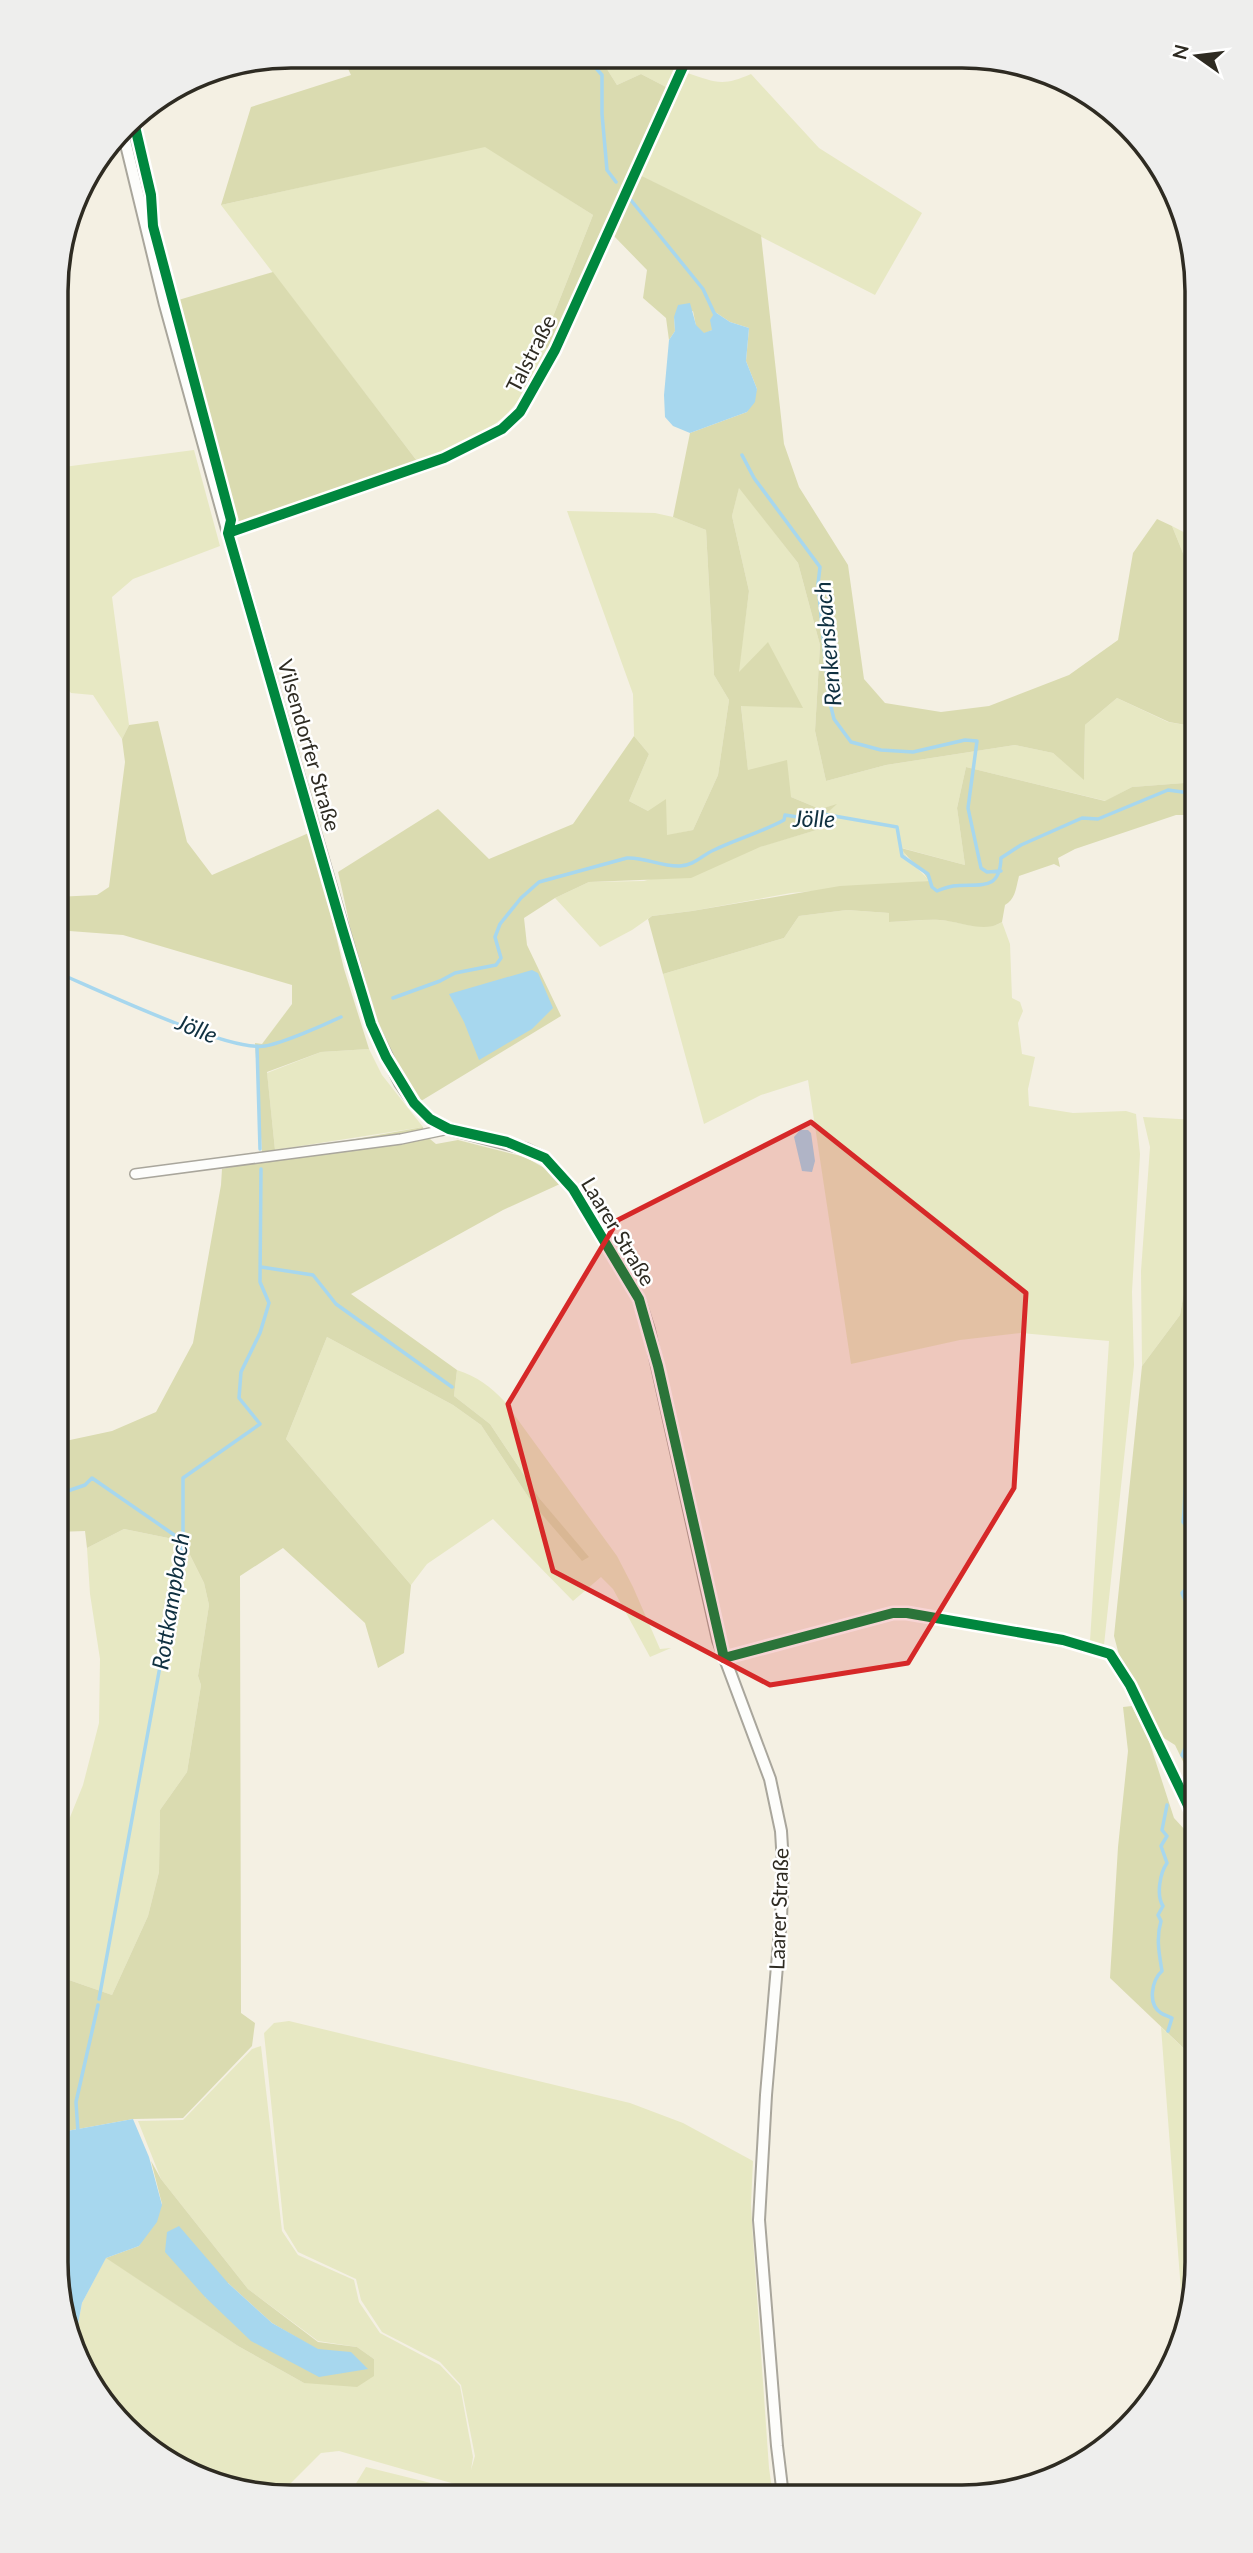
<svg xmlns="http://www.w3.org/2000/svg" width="1253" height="2553" viewBox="0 0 1253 2553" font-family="Lato,sans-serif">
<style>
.green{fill:#e7e8c3}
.forest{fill:#dadbb0;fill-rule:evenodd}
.water{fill:#a7d7ee}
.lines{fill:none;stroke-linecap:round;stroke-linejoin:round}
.stream{stroke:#a7d7ee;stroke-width:3.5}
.minor-casing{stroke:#a9a69c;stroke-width:12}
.tertiary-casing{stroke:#a9a69c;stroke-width:14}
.minor{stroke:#fdfdfb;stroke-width:9}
.tertiary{stroke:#fdfdfb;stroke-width:10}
.cycleway-casing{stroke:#fff;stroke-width:15}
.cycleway{stroke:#00873e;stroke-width:10}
.marked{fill:#d62828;fill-opacity:0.2;stroke:#d62828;stroke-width:5;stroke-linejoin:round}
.labels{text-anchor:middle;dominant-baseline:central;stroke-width:5;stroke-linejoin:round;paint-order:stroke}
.street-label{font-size:21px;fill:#2e2b22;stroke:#fff}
.water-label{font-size:23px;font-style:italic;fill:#0f3040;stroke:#fff}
.rim{fill:none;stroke:#2e2b22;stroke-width:3.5}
</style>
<rect width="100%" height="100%" fill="#f4f0e3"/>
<path class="green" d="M 600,58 L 682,58 L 668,88 L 641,74 L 617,85 Z
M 687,73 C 715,82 722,87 751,74 L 819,148 L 922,213 L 875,295 L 640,175 Z
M 485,146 L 593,215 L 543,342 L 549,353 C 534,379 518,408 492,426 C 469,441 442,451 417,461 L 221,205 Z
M 194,450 L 220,546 L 133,579 L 112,597 L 129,725 L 122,739 L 93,695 L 71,693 L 56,676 L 56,468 Z
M 739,487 L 798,563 L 820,645 L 815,731 L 826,781 L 886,765 L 1015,745 L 1053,753 L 1084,779 L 1085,725 L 1117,698 L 1168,722 L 1197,727 L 1197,782 L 1132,787 L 1106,801 L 966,767 L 957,808 L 965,865 L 902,848 L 908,859 L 930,881 L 791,893 L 692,911 L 652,916 L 632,930 L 600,947 L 555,898 L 589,882 L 644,881 L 823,828 L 826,814 L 835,805 L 820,809 L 791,797 L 748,771 L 741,705 L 802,708 L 768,643 L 738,674 L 749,591 L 732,516 Z
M 567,511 L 655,513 L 673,517 L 706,530 L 714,675 L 729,700 L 718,775 L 693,830 L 666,836 L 648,811 L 629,801 L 649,754 L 634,736 L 633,694 Z
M 1172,526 L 1197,539 L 1197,572 L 1189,568 Z
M 847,910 L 889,913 L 889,922 C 906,922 924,919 940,920 C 960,921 984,933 1002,922 L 1010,944 L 1012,998 L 1020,1002 L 1023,1011 L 1018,1023 L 1022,1054 L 1035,1057 L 1028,1089 L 1029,1106 L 1073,1113 L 1126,1111 L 1136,1114 L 1140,1154 L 1132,1292 L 1134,1365 L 1104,1645 L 1090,1641 L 1109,1341 L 1021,1333 L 960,1340 L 851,1364 L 808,1080 L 761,1095 L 704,1124 L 663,974 L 784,938 L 799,916 Z
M 369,1049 L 382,1075 L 423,1127 L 275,1150 L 267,1073 L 321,1052 Z
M 1143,1117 L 1197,1120 L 1197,1217 L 1180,1315 L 1142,1366 L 1141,1271 L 1150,1147 Z
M 327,1337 L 453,1405 L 481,1425 L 533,1504 L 588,1557 L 540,1499 L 490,1424 L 454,1396 L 457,1370 C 478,1377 490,1386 505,1402 L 617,1556 L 633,1587 L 660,1649 L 671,1648 L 650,1657 L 613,1589 L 601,1577 L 573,1601 L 493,1519 L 427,1564 L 411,1585 L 286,1439 Z
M 124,1529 L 183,1541 L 204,1583 L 209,1605 L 198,1676 L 201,1685 L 187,1772 L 160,1810 L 159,1872 L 148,1916 L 112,1995 L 69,1980 L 70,1927 L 56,1865 L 56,1852 L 83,1785 L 99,1723 L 100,1659 L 90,1594 L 87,1548 Z
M 289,2021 L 630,2103 L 683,2123 L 753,2161 L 751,2204 L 753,2239 L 769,2468 L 773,2496 L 497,2496 L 339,2451 L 321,2453 L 279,2495 L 260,2495 L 188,2473 L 137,2439 L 74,2346 L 82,2303 L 106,2257 L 238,2346 L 304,2383 L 374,2359 L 357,2347 L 318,2341 L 248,2289 L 161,2179 L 138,2121 L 183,2120 L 252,2049 L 261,2046 L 282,2231 L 298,2255 L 354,2280 L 359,2302 L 380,2333 L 440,2365 L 460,2386 L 473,2457 L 471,2470 L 475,2456 L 461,2385 L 440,2362 L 382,2332 L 361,2300 L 356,2279 L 298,2252 L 284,2229 L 264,2033 L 274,2023 Z
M 1161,2027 L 1194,2058 L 1193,2120 L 1197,2163 L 1197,2276 L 1184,2331 Z
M 366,2467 L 443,2486 L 471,2496 L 349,2495 Z"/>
<path class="forest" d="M 342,56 L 600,58 L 617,85 L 641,74 L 668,88 L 595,246 L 549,353 L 543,342 L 593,215 L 485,147 L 221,205 L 251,107 L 351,75 Z
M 640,175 L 761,235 L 784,444 L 799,487 L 848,565 L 864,679 L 885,703 L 941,712 L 989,706 L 1069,675 L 1118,640 L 1133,553 L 1157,519 L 1172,526 L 1189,568 L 1197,572 L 1197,727 L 1169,722 L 1117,698 L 1085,725 L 1084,780 L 1053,753 L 1015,745 L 886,765 L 826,781 L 815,731 L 820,645 L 798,563 L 739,488 L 732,516 L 749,591 L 739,672 L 768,642 L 803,708 L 741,706 L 748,770 L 787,760 L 791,797 L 820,809 L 837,804 L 826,814 L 823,828 L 760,847 L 691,878 L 589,882 L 555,898 L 524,918 L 527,945 L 561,1016 L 421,1101 C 368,1038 356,949 338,872 L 438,809 L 489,859 L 573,824 L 634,736 L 649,754 L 629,801 L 648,811 L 666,799 L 667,835 L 693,830 L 718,775 L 729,700 L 714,675 L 706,530 L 673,517 L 690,433 L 747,412 L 757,389 L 746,361 L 749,328 L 730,322 L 715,312 L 712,330 L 704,334 L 696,326 L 693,311 L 674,317 L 675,331 L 669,340 L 666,318 L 643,298 L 647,270 L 612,234 Z
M 273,272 L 417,461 L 236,524 L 214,431 L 175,301 Z
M 158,721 L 187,842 L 212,875 L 311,832 L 344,969 L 369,1049 L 321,1052 L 267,1072 L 275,1150 L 262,1152 L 255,1043 L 262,1044 L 292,1004 L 292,985 L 123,935 L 56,930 L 56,897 L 97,895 L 109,887 L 125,762 L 122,739 L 129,725 Z
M 966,767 L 1105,801 L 1132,787 L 1197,782 L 1197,815 L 1176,815 L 1075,849 L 1058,858 L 1060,867 L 1054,864 L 1019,876 C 1016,887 1016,899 1005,905 L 1002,922 C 984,934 959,921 940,920 C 923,919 905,922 889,922 L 889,913 L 847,910 L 799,916 L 784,938 L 663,974 L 648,919 L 652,916 L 692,911 L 840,886 L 929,881 C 923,869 909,861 901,848 L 965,865 L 957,808 Z
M 423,1127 L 424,1134 L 436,1144 L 458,1140 L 525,1157 L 548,1170 L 560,1184 L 503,1210 L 351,1294 L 457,1370 L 454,1396 L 490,1424 L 540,1499 L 589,1557 L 582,1561 L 533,1504 L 481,1425 L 453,1405 L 327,1337 L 286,1439 L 411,1585 L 404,1653 L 378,1668 L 365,1623 L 283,1548 L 240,1576 L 241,2013 L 255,2023 L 252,2046 L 183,2118 L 133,2119 L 56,2133 L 56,1865 L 70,1927 L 69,1980 L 112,1995 L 148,1916 L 159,1872 L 160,1810 L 187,1772 L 201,1685 L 198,1676 L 209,1605 L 204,1583 L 183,1541 L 124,1529 L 87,1548 L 85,1531 L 56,1532 L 56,1443 L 112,1431 L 156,1412 L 193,1343 L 221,1185 L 222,1169 L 265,1160 L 328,1153 L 350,1140 Z
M 1197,1217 L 1197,1800 L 1194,1784 L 1175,1745 L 1159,1735 L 1119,1655 L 1114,1636 L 1142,1366 L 1180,1315 Z
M 1132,1706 L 1149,1741 L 1174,1818 L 1197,1843 L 1197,2053 L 1194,2058 L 1110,1978 L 1118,1847 L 1128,1751 L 1123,1707 Z
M 151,2161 L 161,2179 L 248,2289 L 318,2342 L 357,2347 L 374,2359 L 374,2376 L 357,2387 L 304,2383 L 238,2346 L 106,2258 L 139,2246 L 162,2204 ZM 228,2283 L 272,2323 L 318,2350 L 205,2297 Z"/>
<path class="water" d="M 690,303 L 696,325 L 704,333 L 712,330 L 710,320 L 715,312 L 730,322 L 749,328 L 746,361 L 757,389 L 755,402 L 747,412 L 690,433 L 673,426 L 665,417 L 664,395 L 669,340 L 675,331 L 674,317 L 678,305 Z
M 532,970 L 538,973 L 553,1008 L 532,1029 L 479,1060 L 464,1022 L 449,994 Z
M 800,1130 L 808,1130 L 811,1133 L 815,1161 L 812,1172 L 802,1171 L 794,1137 Z
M 133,2119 L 149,2157 L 162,2205 L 157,2222 L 139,2246 L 106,2258 L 82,2303 L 74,2346 L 68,2337 L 56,2261 L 56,2133 Z
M 179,2226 L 228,2283 L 272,2323 L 318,2349 L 351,2352 L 368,2369 L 319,2377 L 251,2341 L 205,2297 L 165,2252 L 167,2232 Z"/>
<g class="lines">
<path class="stream" d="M 587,58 L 602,75 L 602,114 L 607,170 L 616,182
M 630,199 L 703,289 L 715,315
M 742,455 L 754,478 L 820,567 L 818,584 L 829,699 L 834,719 L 851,742 L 881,750 L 913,752 L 965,740 L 977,741 L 968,808 L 981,868 L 987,872 L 1001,871
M 56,972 C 96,989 228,1052 265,1046 C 283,1043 324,1025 341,1017
M 393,998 L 440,981 L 455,973 L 496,965 L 501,958 L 495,937 L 500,924 L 521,898 L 539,882 L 627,858 C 645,857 661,867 680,866 C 695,865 702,855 714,850 C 737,839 762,832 784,820 L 785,815 L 810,819 L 811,815 L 817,813 L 897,827 L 902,856 L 928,874 L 932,887 L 937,891 C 942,889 947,887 953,886 C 978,883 1000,893 1001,858 L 1021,845 L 1082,818 L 1098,819 L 1168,790 L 1197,794
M 257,1046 L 260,1149
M 261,1267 L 313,1275 L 336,1304 L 452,1387
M 56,1495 L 85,1485 L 92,1478 L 183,1541
M 1197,1688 C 1183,1675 1193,1663 1195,1648 L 1186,1643 L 1196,1611 L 1185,1600 L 1182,1593 L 1191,1584 L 1194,1574 C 1186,1560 1193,1550 1193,1535 L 1183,1522 C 1185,1509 1184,1497 1186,1482 C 1188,1474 1193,1471 1193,1461 L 1197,1458
M 1188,1770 L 1192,1765 L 1182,1755 L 1197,1722
M 1167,1805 L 1162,1830 L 1167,1836 L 1161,1846 L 1167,1863 C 1160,1873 1156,1895 1163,1906 L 1158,1915 L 1161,1921 C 1156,1938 1159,1953 1162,1971 C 1152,1980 1147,2004 1161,2013 C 1164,2015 1168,2016 1172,2018 L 1168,2031
M 99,1999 L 183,1541 L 183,1478 L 260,1424 L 239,1398 L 241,1372 L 260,1333 L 269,1303 L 260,1282 L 261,1169
M 78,2132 L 76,2102 L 98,2005"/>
<g class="minor-casing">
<path id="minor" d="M 228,533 L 444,458 L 502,429 L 520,412 L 555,350 L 687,58
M 135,1174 L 401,1139 L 449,1129
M 724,1658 L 893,1613 L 907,1613 L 1063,1640 L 1110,1654 L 1130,1685 L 1197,1824"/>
</g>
<g class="tertiary-casing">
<path id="tertiary" d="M 123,132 L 165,305 L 228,533 L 371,1024 L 400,1083 L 414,1103 L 430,1119 L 449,1129 L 526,1149 L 545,1158 L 573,1189 L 639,1299 L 649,1330 L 718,1640 L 770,1779 L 781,1831 L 783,1864 L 781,1919 L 766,2095 L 759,2220 L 777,2446 L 783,2496"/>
</g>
<use href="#minor" class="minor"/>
<use href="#tertiary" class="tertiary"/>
<g class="cycleway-casing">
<path id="cycleway" d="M 133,118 L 151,195 L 153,226 L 231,520 L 228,533
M 228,533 L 342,928 L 371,1024 L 386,1057 L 414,1103 L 430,1119 L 449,1129 L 507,1142 L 545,1158 L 573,1189 L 639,1299 L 658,1366 L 724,1658 L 893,1613 L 907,1613 L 1063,1640 L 1110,1654 L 1130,1685 L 1197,1824
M 228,533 L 444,458 L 502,429 L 520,412 L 555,350 L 687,58"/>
</g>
<use href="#cycleway" class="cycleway"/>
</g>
<path class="marked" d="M 811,1122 L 1026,1293 L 1014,1488 L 908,1663 L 770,1685 L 553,1571 L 508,1404 L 618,1220 Z"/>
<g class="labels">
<g class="street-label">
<text transform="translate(530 353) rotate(-63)">Talstraße</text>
<text transform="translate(310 745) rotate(74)">Vilsendorfer Straße</text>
<text transform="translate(619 1231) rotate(59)">Laarer Straße</text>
<text transform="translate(778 1909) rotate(-88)">Laarer Straße</text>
</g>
<g class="water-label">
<text transform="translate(827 644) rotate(-95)">Renkensbach</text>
<text transform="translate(814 818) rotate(1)">Jölle</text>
<text transform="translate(197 1028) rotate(22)">Jölle</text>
<text transform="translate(170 1601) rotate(-81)">Rottkampbach</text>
</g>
</g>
<path d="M0 0H1253V2553H0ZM291 68H962A223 223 0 0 1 1185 291V2262A223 223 0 0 1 962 2485H291A223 223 0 0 1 68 2262V291A223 223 0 0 1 291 68Z" fill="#eeeeed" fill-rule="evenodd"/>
<path class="rim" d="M291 68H962A223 223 0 0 1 1185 291V2262A223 223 0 0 1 962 2485H291A223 223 0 0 1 68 2262V291A223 223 0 0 1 291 68Z"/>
<g transform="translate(1197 56) rotate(284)" stroke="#ffffff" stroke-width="5" paint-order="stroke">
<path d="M0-5L12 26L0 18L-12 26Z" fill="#2e2b22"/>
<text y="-10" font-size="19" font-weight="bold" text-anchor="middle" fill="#2e2b22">N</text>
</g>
</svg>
